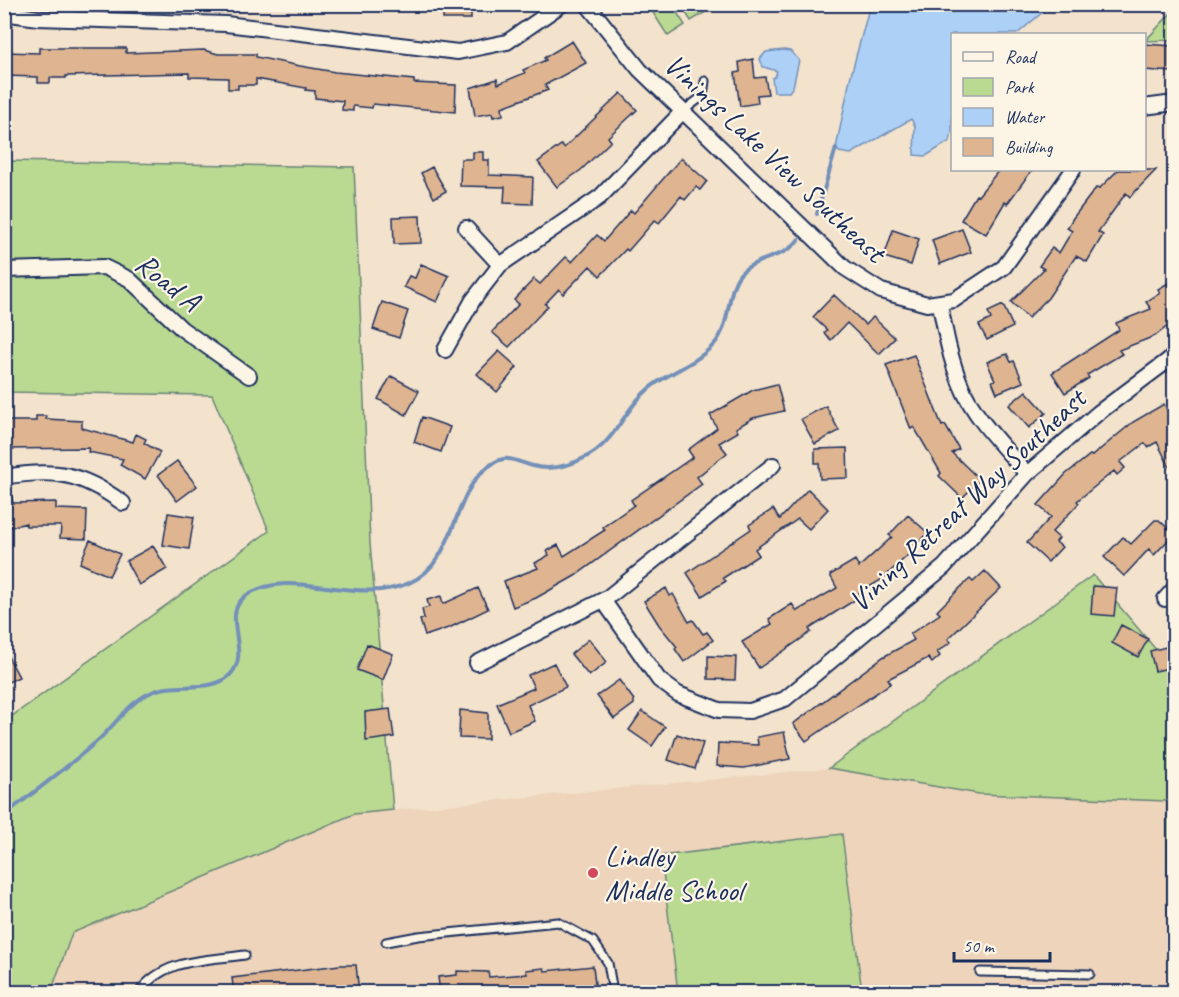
<svg xmlns="http://www.w3.org/2000/svg" width="1179" height="997" viewBox="0 0 1179 997" font-family="Caveat,sans-serif">
<style>
.built{fill:#edd4ba}
.green{fill:#bada92;stroke:#6a8478;stroke-width:1.5}
.water{fill:#add1f6;stroke:#7390b9;stroke-width:1.5}
.lines{fill:none;stroke-linecap:round;stroke-linejoin:round}
.stream{stroke:#7390b9;stroke-width:4}
.building{fill:#dfb490;stroke:#1b2f5e;stroke-width:1.5}
.lane-casing{stroke:#1b2f5e;stroke-width:11}
.street-casing{stroke:#1b2f5e;stroke-width:18}
.lane{stroke:#fcf5e5;stroke-width:7}
.street{stroke:#fcf5e5;stroke-width:14}
.poi-dot{fill:#d1495b;stroke:#fcf5e5;stroke-width:2}
.labels{text-anchor:middle;dominant-baseline:central;stroke-width:4.5;stroke-linejoin:round;paint-order:stroke}
.street-label{font-size:30px;fill:#1b2f5e;stroke:#fcf5e5}
.poi-label{font-size:30px;fill:#1b2f5e;stroke:#fcf5e5;text-anchor:start}
</style>
<rect width="100%" height="100%" fill="#f3e2cc"/>
<filter id="ink" filterUnits="userSpaceOnUse"><feTurbulence type="fractalNoise" baseFrequency=".0167" numOctaves="2"/><feDisplacementMap in="SourceGraphic" scale="12" xChannelSelector="R" yChannelSelector="G"/><feConvolveMatrix kernelMatrix="1 2 1 2 8 2 1 2 1" color-interpolation-filters="sRGB"/></filter>
<g filter="url(#ink)">
<path class="built" d="M 829,768 L 979,794 L 1167,801 L 1168,992 L 51,992 L 72,933 L 355,814 Z"/>
<path class="green" d="M 648,5 L 672,5 L 685,25 L 668,36 Z
M 681,5 L 706,5 L 709,10 L 691,21 Z
M 1174,10 L 1174,40 L 1145,41 Z
M 5,161 L 354,167 L 370,543 L 393,810 L 354,814 L 72,933 L 51,992 L 5,992 L 4,722 L 269,531 L 212,395 L 5,392 Z
M 1093,575 L 1174,671 L 1174,992 L 1168,992 L 1167,801 L 979,794 L 829,768 Z
M 842,834 L 862,992 L 678,992 L 661,856 Z"/>
<path class="water" d="M 870,5 L 870,4 L 1051,5 L 1017,34 L 952,34 L 952,133 L 950,141 L 926,156 L 914,155 L 915,126 L 911,119 L 851,154 L 839,152 L 836,148 L 850,79 Z
M 784,50 L 790,51 L 799,60 L 793,87 L 789,92 L 774,92 L 772,78 L 775,77 L 777,71 L 763,67 L 760,59 L 766,52 Z"/>
<g class="lines">
<path class="stream" d="M 817,214 L 836,148
M 4,815 C 35,792 66,768 95,743 C 114,727 128,702 152,692 C 176,681 211,694 230,675 C 253,652 218,614 247,595 C 290,566 357,606 409,583 C 456,562 452,499 483,471 C 505,451 510,460 533,466 C 551,471 571,465 586,457 C 612,444 622,416 641,396 C 662,373 695,367 716,342 C 732,321 726,286 743,271 C 759,256 785,259 799,239"/>
</g>
<path class="building" d="M 443,4 L 471,4 L 471,19 L 443,19 Z
M 572,41 L 586,63 L 545,85 L 548,90 L 502,107 L 503,115 L 493,117 L 492,113 L 475,116 L 470,88 L 497,79 L 498,84 L 525,73 L 523,70 L 546,60 L 544,58 Z
M 1144,44 L 1173,46 L 1173,72 L 1144,70 Z
M 39,48 L 126,48 L 126,53 L 204,50 L 218,54 L 256,54 L 256,57 L 300,66 L 335,72 L 414,80 L 414,83 L 456,85 L 455,112 L 373,104 L 372,108 L 353,106 L 353,111 L 342,110 L 343,101 L 315,98 L 315,91 L 305,90 L 306,88 L 256,79 L 256,85 L 238,85 L 238,89 L 228,89 L 228,78 L 189,77 L 189,73 L 66,76 L 66,78 L 50,78 L 50,83 L 38,83 L 38,77 L 4,76 L 4,52 L 39,53 Z
M 753,59 L 755,78 L 765,77 L 768,94 L 757,95 L 758,103 L 740,106 L 735,73 L 740,72 L 739,62 Z
M 621,93 L 637,110 L 608,137 L 611,141 L 581,170 L 557,187 L 538,162 L 561,145 L 564,148 Z
M 473,152 L 483,152 L 483,160 L 489,160 L 489,175 L 533,177 L 532,204 L 504,203 L 505,187 L 460,186 L 461,159 L 473,159 Z
M 681,158 L 707,181 L 700,190 L 696,187 L 685,200 L 681,196 L 659,223 L 655,220 L 628,251 L 626,249 L 600,276 L 590,266 L 563,294 L 559,289 L 545,304 L 548,306 L 509,347 L 492,332 L 519,304 L 514,300 L 534,279 L 540,284 L 566,257 L 572,262 L 597,235 L 604,241 L 631,210 L 634,213 Z
M 432,167 L 446,191 L 434,198 L 421,173 Z
M 999,170 L 1032,170 L 1007,204 L 1005,202 L 986,234 L 961,220 L 976,195 L 978,196 Z
M 1118,170 L 1156,170 L 1130,197 L 1126,193 L 1098,232 L 1103,235 L 1087,262 L 1076,256 L 1048,298 L 1028,318 L 1011,302 L 1044,269 L 1039,266 L 1052,248 L 1059,253 L 1072,231 L 1067,228 L 1073,218 L 1096,188 L 1099,189 Z
M 420,216 L 421,243 L 394,244 L 393,217 Z
M 962,229 L 971,252 L 940,264 L 932,240 Z
M 893,230 L 919,239 L 911,265 L 884,257 Z
M 421,264 L 449,276 L 437,302 L 404,287 L 409,276 L 415,278 Z
M 1168,283 L 1174,294 L 1174,321 L 1155,336 L 1119,350 L 1122,354 L 1087,375 L 1089,378 L 1065,393 L 1052,373 L 1119,330 L 1116,323 L 1151,309 L 1146,302 L 1160,293 L 1158,289 Z
M 834,295 L 866,325 L 873,317 L 895,338 L 879,354 L 847,323 L 831,340 L 824,333 L 827,330 L 813,317 Z
M 382,302 L 408,311 L 399,338 L 373,329 Z
M 1003,305 L 1013,327 L 987,340 L 979,325 L 991,319 L 988,312 Z
M 499,351 L 517,367 L 497,392 L 477,374 Z
M 1007,354 L 1011,362 L 1014,361 L 1023,382 L 997,393 L 992,381 L 995,380 L 987,362 Z
M 914,355 L 942,426 L 945,425 L 959,449 L 952,453 L 980,480 L 962,498 L 939,476 L 941,473 L 914,427 L 911,429 L 886,365 Z
M 391,376 L 419,391 L 406,415 L 378,399 Z
M 777,384 L 784,411 L 753,418 L 736,428 L 738,432 L 719,443 L 727,453 L 697,477 L 702,484 L 575,576 L 536,598 L 513,607 L 504,581 L 538,568 L 535,563 L 549,555 L 547,551 L 558,545 L 564,556 L 605,530 L 603,527 L 634,505 L 631,500 L 693,457 L 688,450 L 717,428 L 710,415 L 753,390 Z
M 1026,391 L 1046,413 L 1029,428 L 1009,405 Z
M 1164,404 L 1174,423 L 1174,476 L 1157,442 L 1148,447 L 1145,443 L 1120,462 L 1125,468 L 1117,475 L 1114,471 L 1077,501 L 1079,503 L 1052,532 L 1059,538 L 1056,542 L 1062,547 L 1048,562 L 1027,543 L 1051,517 L 1038,505 L 1066,474 L 1090,455 L 1092,456 L 1133,422 Z
M 826,406 L 839,431 L 815,444 L 801,419 Z
M 36,416 L 46,416 L 46,419 L 82,421 L 82,428 L 133,442 L 136,434 L 146,439 L 144,443 L 160,452 L 145,479 L 120,465 L 123,459 L 88,452 L 89,448 L 4,449 L 4,421 L 36,421 Z
M 422,417 L 450,427 L 441,452 L 414,442 Z
M 847,448 L 848,478 L 820,479 L 819,463 L 815,463 L 815,449 Z
M 177,461 L 197,486 L 177,501 L 158,475 Z
M 9,485 L 13,503 L 56,502 L 56,509 L 87,510 L 86,539 L 60,538 L 61,526 L 26,526 L 26,523 L 4,529 L 4,486 Z
M 808,489 L 828,509 L 809,529 L 798,519 L 755,549 L 759,555 L 723,578 L 726,581 L 702,596 L 687,573 L 751,529 L 749,525 L 773,509 L 780,519 Z
M 168,513 L 194,517 L 189,549 L 163,545 Z
M 908,515 L 928,533 L 906,557 L 881,580 L 859,593 L 861,596 L 809,629 L 811,632 L 759,668 L 742,642 L 772,624 L 769,619 L 792,604 L 797,611 L 837,588 L 830,575 L 855,560 L 859,567 L 892,537 L 889,535 Z
M 1155,520 L 1159,520 L 1174,534 L 1154,555 L 1149,549 L 1124,576 L 1104,557 L 1123,537 L 1131,544 Z
M 90,540 L 120,554 L 109,576 L 80,563 Z
M 153,546 L 167,569 L 139,585 L 126,561 Z
M 985,571 L 1001,588 L 948,639 L 951,642 L 937,652 L 940,656 L 932,663 L 928,658 L 888,679 L 891,683 L 806,741 L 793,724 L 883,657 L 914,640 L 910,634 L 940,614 L 937,611 L 962,586 L 970,579 L 973,582 Z
M 1093,586 L 1117,588 L 1114,616 L 1091,614 Z
M 478,588 L 488,609 L 451,627 L 425,636 L 420,620 L 424,618 L 422,609 L 429,607 L 427,600 L 441,596 L 443,604 Z
M 666,588 L 670,596 L 673,594 L 689,622 L 693,620 L 703,634 L 707,632 L 713,640 L 684,662 L 675,649 L 677,647 L 659,625 L 644,601 Z
M 1121,625 L 1148,639 L 1138,657 L 1112,643 Z
M 589,639 L 607,662 L 589,676 L 571,654 Z
M 367,644 L 393,654 L 383,680 L 357,670 Z
M 1174,645 L 1174,667 L 1155,671 L 1150,651 Z
M 4,649 L 19,677 L 4,684 Z
M 708,656 L 736,657 L 735,680 L 708,679 Z
M 554,663 L 566,687 L 528,705 L 535,721 L 509,732 L 497,704 L 534,688 L 528,675 Z
M 619,680 L 634,700 L 634,704 L 614,719 L 597,696 Z
M 390,709 L 394,737 L 366,741 L 365,712 Z
M 460,710 L 488,713 L 488,739 L 459,738 Z
M 642,711 L 665,727 L 652,746 L 629,730 Z
M 784,732 L 790,759 L 744,768 L 717,766 L 718,743 L 758,745 L 757,737 Z
M 677,734 L 703,743 L 695,769 L 668,760 Z
M 340,965 L 356,965 L 359,993 L 234,993 L 232,978 Z
M 593,966 L 596,993 L 440,993 L 438,977 L 457,975 L 457,971 L 488,972 L 489,977 L 527,974 L 526,970 L 544,968 L 545,971 Z"/>
<g class="lines">
<g class="lane-casing">
<path id="lane" d="M 683,111 L 703,96 L 705,81
M 386,942 L 418,936 L 558,922 L 593,941 L 608,963 L 613,992
M 980,972 L 1090,974
M 139,992 C 164,958 205,961 245,955"/>
</g>
<g class="street-casing">
<path id="street" d="M 587,4 L 640,70 L 845,268 L 881,291 L 927,304 L 954,300 L 1004,267 L 1073,170
M 4,13 L 38,18 L 226,24 L 458,52 L 507,42 L 562,4
M 1144,107 L 1174,103
M 466,228 L 500,265
M 4,270 L 104,267 L 129,279 L 182,329 L 249,376
M 940,304 C 945,331 950,359 961,385 C 974,418 1004,447 1027,474
M 445,350 L 473,300 L 500,265 L 600,197 L 683,111
M 4,477 C 55,468 81,473 123,503
M 1165,599 L 1174,589
M 603,600 L 659,680 L 678,694 L 719,710 L 750,711 L 785,699 L 944,567 L 1027,474 L 1098,413 L 1174,356
M 477,663 L 607,598 L 773,465"/>
</g>
<use href="#lane" class="lane"/>
<use href="#street" class="street"/>
</g>
</g>
<circle class="poi-dot" cx="593" cy="873" r="6"/>
<g class="labels">
<g class="street-label">
<text transform="translate(775 158) rotate(43)">Vinings Lake View Southeast</text>
<text transform="translate(168 282) rotate(39)">Road A</text>
<text transform="translate(967 500) rotate(-43)">Vining Retreat Way Southeast</text>
</g>
<g class="poi-label">
<text x="605" y="856">Lindley<tspan x="605" dy="34">Middle School</tspan></text>
</g>
</g>
<rect width="1179" height="997" fill="none" stroke="#fcf5e5" stroke-width="24"/>
<rect x="12" y="12" width="1155" height="973" fill="none" stroke="#1b2f5e" stroke-width="2" filter="url(#ink)"/>
<rect x="951" y="33" width="195" height="138" fill="#fcf5e5" stroke="#a2a6af" stroke-width="1.5"/>
<rect x="963" y="52" width="30" height="9" fill="#fcf5e5" stroke="#a2a6af" stroke-width="1.5"/>
<text x="1005" y="63" font-size="18" fill="#1b2f5e">Road</text>
<rect x="963" y="78" width="30" height="18" fill="#bada92" stroke="#a2a6af" stroke-width="1.5"/>
<text x="1005" y="93" font-size="18" fill="#1b2f5e">Park</text>
<rect x="963" y="108" width="30" height="18" fill="#add1f6" stroke="#a2a6af" stroke-width="1.5"/>
<text x="1005" y="123" font-size="18" fill="#1b2f5e">Water</text>
<rect x="963" y="138" width="30" height="18" fill="#dfb490" stroke="#a2a6af" stroke-width="1.5"/>
<text x="1005" y="153" font-size="18" fill="#1b2f5e">Building</text>
<path d="M954 952v9h96v-9" fill="none" stroke="#1b2f5e" stroke-width="3"/>
<text x="963" y="952" font-size="18" fill="#1b2f5e" stroke="#fcf5e5" stroke-width="4.5" paint-order="stroke">50 m</text>
</svg>
